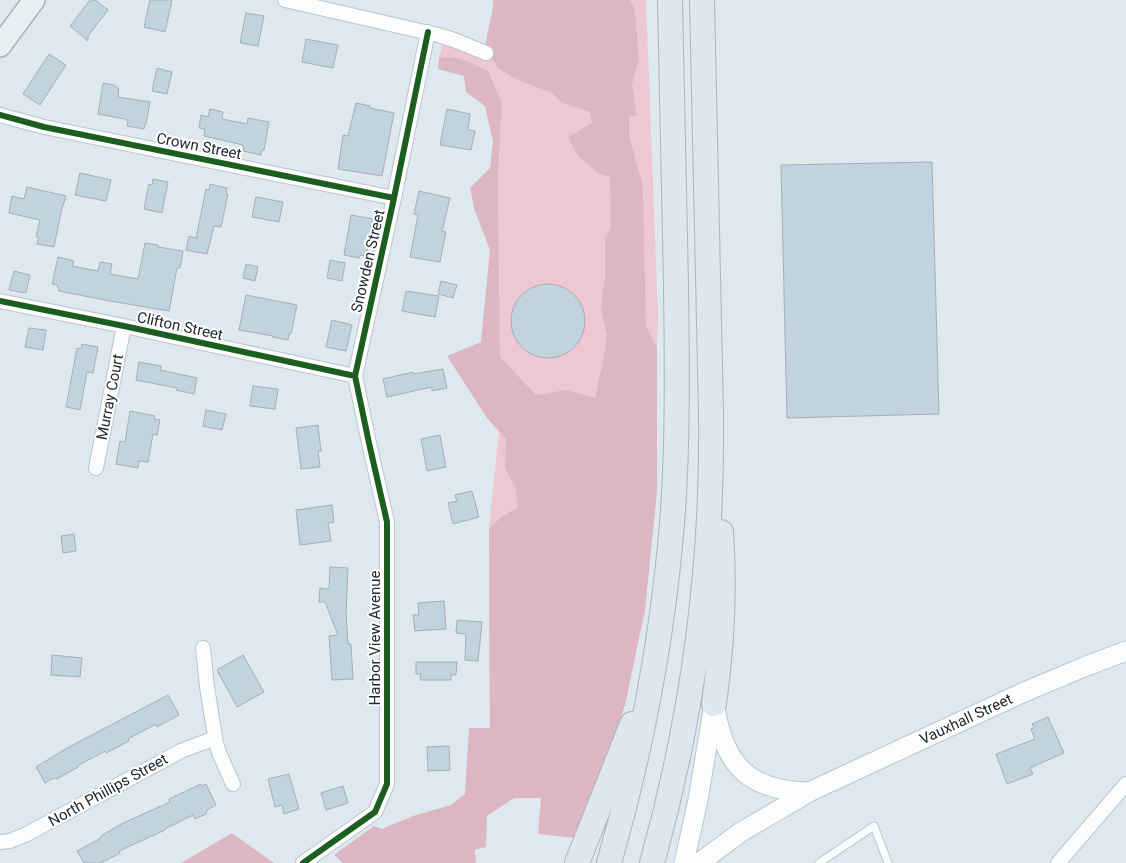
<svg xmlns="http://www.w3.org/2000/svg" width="1126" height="863" viewBox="0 0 1126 863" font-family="Roboto,sans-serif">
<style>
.green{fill:#edc7d2}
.forest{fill:#dcb6c2}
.building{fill:#c0d3de;stroke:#a6afb4}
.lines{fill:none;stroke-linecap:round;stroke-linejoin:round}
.lane-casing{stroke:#bcc5ca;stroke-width:9}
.street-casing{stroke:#bcc5ca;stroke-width:16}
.secondary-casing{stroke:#bcc5ca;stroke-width:21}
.primary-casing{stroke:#a8b6bf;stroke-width:24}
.highway-casing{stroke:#a8b6bf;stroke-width:26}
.lane{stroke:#fafcfd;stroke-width:7}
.street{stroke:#fafcfd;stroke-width:14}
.secondary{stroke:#fafcfd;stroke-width:19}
.primary{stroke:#e9f0f3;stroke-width:21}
.highway{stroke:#dee7ed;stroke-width:24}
.cycleway-casing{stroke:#fff;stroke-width:9}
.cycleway{stroke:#1b5e20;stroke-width:6}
.labels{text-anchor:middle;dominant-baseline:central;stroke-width:4;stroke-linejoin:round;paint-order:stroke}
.street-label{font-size:15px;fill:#20272c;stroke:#fff}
</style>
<rect width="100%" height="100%" fill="#dde8ef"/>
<path class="green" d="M 630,0 L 646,0 L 658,317 L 657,348 L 646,326 L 643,186 L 629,135 L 629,115 L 637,116 L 632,85 L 639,60 L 635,9 Z
M 447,45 L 485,59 L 485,46 L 617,80 L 605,427 L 490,799 L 489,529 L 504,382 L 503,361 L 500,357 L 498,177 L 502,103 L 446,57 L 439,58 L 442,46 Z"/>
<path class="forest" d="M 493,0 L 630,0 L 635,9 L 639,60 L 632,85 L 637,116 L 629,116 L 629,135 L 643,186 L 646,326 L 657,348 L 657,492 L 645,610 L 625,705 L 604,769 L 577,838 L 538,834 L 541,798 L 514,798 L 487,816 L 486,847 L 475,850 L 476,863 L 343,863 L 334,855 L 374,826 L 382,829 L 413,816 L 451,805 L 465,794 L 469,728 L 490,728 L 489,529 L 499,519 L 518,507 L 515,487 L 505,468 L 506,439 L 487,418 L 447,356 L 481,342 L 490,250 L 475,211 L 470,188 L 490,168 L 493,142 L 485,106 L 466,92 L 464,76 L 438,69 L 439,58 C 457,55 472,63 488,71 L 502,103 L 498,177 L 500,357 L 536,395 L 566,390 L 595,398 L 602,366 L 607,336 L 601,308 L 605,277 L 605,239 L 611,227 L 610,177 L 598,173 L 578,156 L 568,137 L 592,123 L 590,112 L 563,103 L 552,93 L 518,80 L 498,68 L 485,46 L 493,7 Z
M 232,833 L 274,863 L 181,863 Z"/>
<path class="building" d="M 90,0 L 95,0 L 108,10 L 88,36 L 88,41 L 70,26 Z
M 150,0 L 172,0 L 165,32 L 144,27 Z
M 246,13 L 264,16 L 258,46 L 240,43 Z
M 306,39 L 338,45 L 333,68 L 302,62 Z
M 49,54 L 66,65 L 40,105 L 23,94 Z
M 157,68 L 172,72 L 167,94 L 152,91 Z
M 103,83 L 114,85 L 119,89 L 118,97 L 150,102 L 146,124 L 145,124 L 144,129 L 127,126 L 128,120 L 125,120 L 125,119 L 98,114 Z
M 356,103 L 370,106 L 370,108 L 394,113 L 382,176 L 338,169 L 343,135 L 348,136 Z
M 210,109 L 223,112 L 222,119 L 247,124 L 248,118 L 269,122 L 264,150 L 262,150 L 261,155 L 243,151 L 244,147 L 243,146 L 243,145 L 204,136 L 205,129 L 199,128 L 201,115 L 208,117 Z
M 447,109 L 470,114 L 468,130 L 475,131 L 471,150 L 440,145 Z
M 932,162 L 939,414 L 787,418 L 781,165 Z
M 80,173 L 111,180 L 106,201 L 75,195 Z
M 153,179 L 168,182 L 162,213 L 144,209 L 149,184 L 152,185 Z
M 210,184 L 227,188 L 226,194 L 228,194 L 221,227 L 214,226 L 207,254 L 186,250 L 189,236 L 196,238 L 206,189 L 209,190 Z
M 27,187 L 66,196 L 61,212 L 54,247 L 37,244 L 39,237 L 36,237 L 40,220 L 9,213 L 12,196 L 24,199 Z
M 419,191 L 450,198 L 442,231 L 446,232 L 440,262 L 410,257 L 418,215 L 414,214 Z
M 256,197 L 283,202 L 279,222 L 252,217 Z
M 351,215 L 374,219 L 366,256 L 360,255 L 359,258 L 344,255 Z
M 145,243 L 158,245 L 158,247 L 183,251 L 180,268 L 177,268 L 169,311 L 110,301 L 59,291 L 57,285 L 52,284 L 58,257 L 74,261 L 72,266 L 98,271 L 100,262 L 112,264 L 110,274 L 138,279 Z
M 330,260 L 345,263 L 342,281 L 327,278 Z
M 246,264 L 258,267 L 255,281 L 243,278 Z
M 14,271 L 30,275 L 26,293 L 9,290 Z
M 441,281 L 457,285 L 453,298 L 438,294 Z
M511 321a37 37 0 1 1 74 0a37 37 0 1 1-74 0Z
M 406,291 L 439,296 L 435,317 L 402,311 Z
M 246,295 L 297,305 L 291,334 L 289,334 L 288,340 L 272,337 L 273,336 L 239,330 Z
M 332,320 L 352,325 L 346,351 L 326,347 Z
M 29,328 L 46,330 L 43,350 L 25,347 Z
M 82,344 L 98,347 L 93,373 L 87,372 L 80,410 L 66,407 L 77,348 L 81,349 Z
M 139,362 L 161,366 L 160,370 L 197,378 L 194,394 L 176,390 L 177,388 L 136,380 Z
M 443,369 L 447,388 L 432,391 L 432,387 L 387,397 L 383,379 L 413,372 L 413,374 Z
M 253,386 L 278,389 L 275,409 L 250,406 Z
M 206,410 L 226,414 L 222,430 L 203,426 Z
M 130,411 L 155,416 L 154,419 L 160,420 L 157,435 L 153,434 L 148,462 L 139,461 L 138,468 L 116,464 L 120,441 L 125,442 Z
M 318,425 L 321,451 L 318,451 L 320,467 L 301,469 L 296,428 Z
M 440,435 L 446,467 L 427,471 L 421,439 Z
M 472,491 L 479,517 L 453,524 L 448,503 L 457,501 L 455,495 Z
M 332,505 L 334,522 L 328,523 L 331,541 L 300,545 L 296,510 Z
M 74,534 L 76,551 L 63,553 L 61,536 Z
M 330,567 L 348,568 L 346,613 L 348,644 L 351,644 L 353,679 L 332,680 L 329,636 L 338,635 L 325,602 L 319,602 L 320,588 L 329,589 Z
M 444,601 L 446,629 L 415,631 L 413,615 L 419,615 L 418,603 Z
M 457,620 L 482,622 L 478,661 L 465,660 L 466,634 L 456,633 Z
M 52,655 L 82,658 L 80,677 L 51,675 Z
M 243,655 L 264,692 L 237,707 L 217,670 Z
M 416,662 L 457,662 L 456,675 L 451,675 L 451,680 L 420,680 L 421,674 L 416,674 Z
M 168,695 L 179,715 L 157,727 L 156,724 L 128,739 L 129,741 L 106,753 L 105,751 L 77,766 L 78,767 L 57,779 L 54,778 L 45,783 L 36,767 L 67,748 Z
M 1048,717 L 1064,753 L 1030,768 L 1033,774 L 1007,784 L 996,754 L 1035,739 L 1031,729 L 1034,728 L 1032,724 Z
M 449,746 L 450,770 L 428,771 L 427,747 Z
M 289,774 L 299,809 L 284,814 L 282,805 L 275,807 L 268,779 Z
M 201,784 L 202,786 L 206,784 L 216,805 L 207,810 L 206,814 L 195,819 L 193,815 L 165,829 L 165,830 L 119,851 L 120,853 L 101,863 L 84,863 L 77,851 L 101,838 L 101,836 L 123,823 L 170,802 L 169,799 Z
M 343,786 L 348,803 L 326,810 L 321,793 Z"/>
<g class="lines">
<g class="lane-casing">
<path id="lane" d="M 819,863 L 874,826 L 888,863"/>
</g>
<g class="street-casing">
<path id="street" d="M 285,0 L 438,35 L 454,40 L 486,53
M 0,115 L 44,127 L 394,198
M 0,301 L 124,326 L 355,376
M 96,468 L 124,326
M 203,648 L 207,687 L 216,743 L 220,755 L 233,784
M 0,842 L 10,841 L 27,834 L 181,751 L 215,738
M 303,863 L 375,812 L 387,784 L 387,522 L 369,443 L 355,376 L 394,198 L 428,32
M 1058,863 L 1126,784"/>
</g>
<g class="secondary-casing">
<path id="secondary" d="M 716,713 C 726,768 752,791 809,792
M 684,863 L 698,800 L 714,704
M 699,863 L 741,832 L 809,792 L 1022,693 L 1084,667 L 1126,651"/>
</g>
<g class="primary-casing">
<path id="primary" d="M 0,46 L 34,0"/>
</g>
<g class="highway-casing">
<path id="highway" d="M 714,704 C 722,647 725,589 721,532
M 577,863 L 632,724
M 609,863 C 642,749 664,630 673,511 C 678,436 677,360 676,284 C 674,189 672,95 670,0
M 652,863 C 693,717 713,566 711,414 L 702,0"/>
</g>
<use href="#lane" class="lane"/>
<use href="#street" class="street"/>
<use href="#secondary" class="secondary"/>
<use href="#primary" class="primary"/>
<use href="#highway" class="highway"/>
<g class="cycleway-casing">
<path id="cycleway" d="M 0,115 L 44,127 L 394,198
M 0,301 L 124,326 L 355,376
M 303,863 L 375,812 L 387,784 L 387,522 L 369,443 L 355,376 L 394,198 L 428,32"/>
</g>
<use href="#cycleway" class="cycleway"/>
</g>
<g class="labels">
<g class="street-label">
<text transform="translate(199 146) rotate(11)">Crown Street</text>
<text transform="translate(368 261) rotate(-77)">Snowden Street</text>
<text transform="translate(180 326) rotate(12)">Clifton Street</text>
<text transform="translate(110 397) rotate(-79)">Murray Court</text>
<text transform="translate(375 638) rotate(-90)">Harbor View Avenue</text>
<text transform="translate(966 719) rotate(-25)">Vauxhall Street</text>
<text transform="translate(108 790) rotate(-29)">North Phillips Street</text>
</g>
</g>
</svg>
